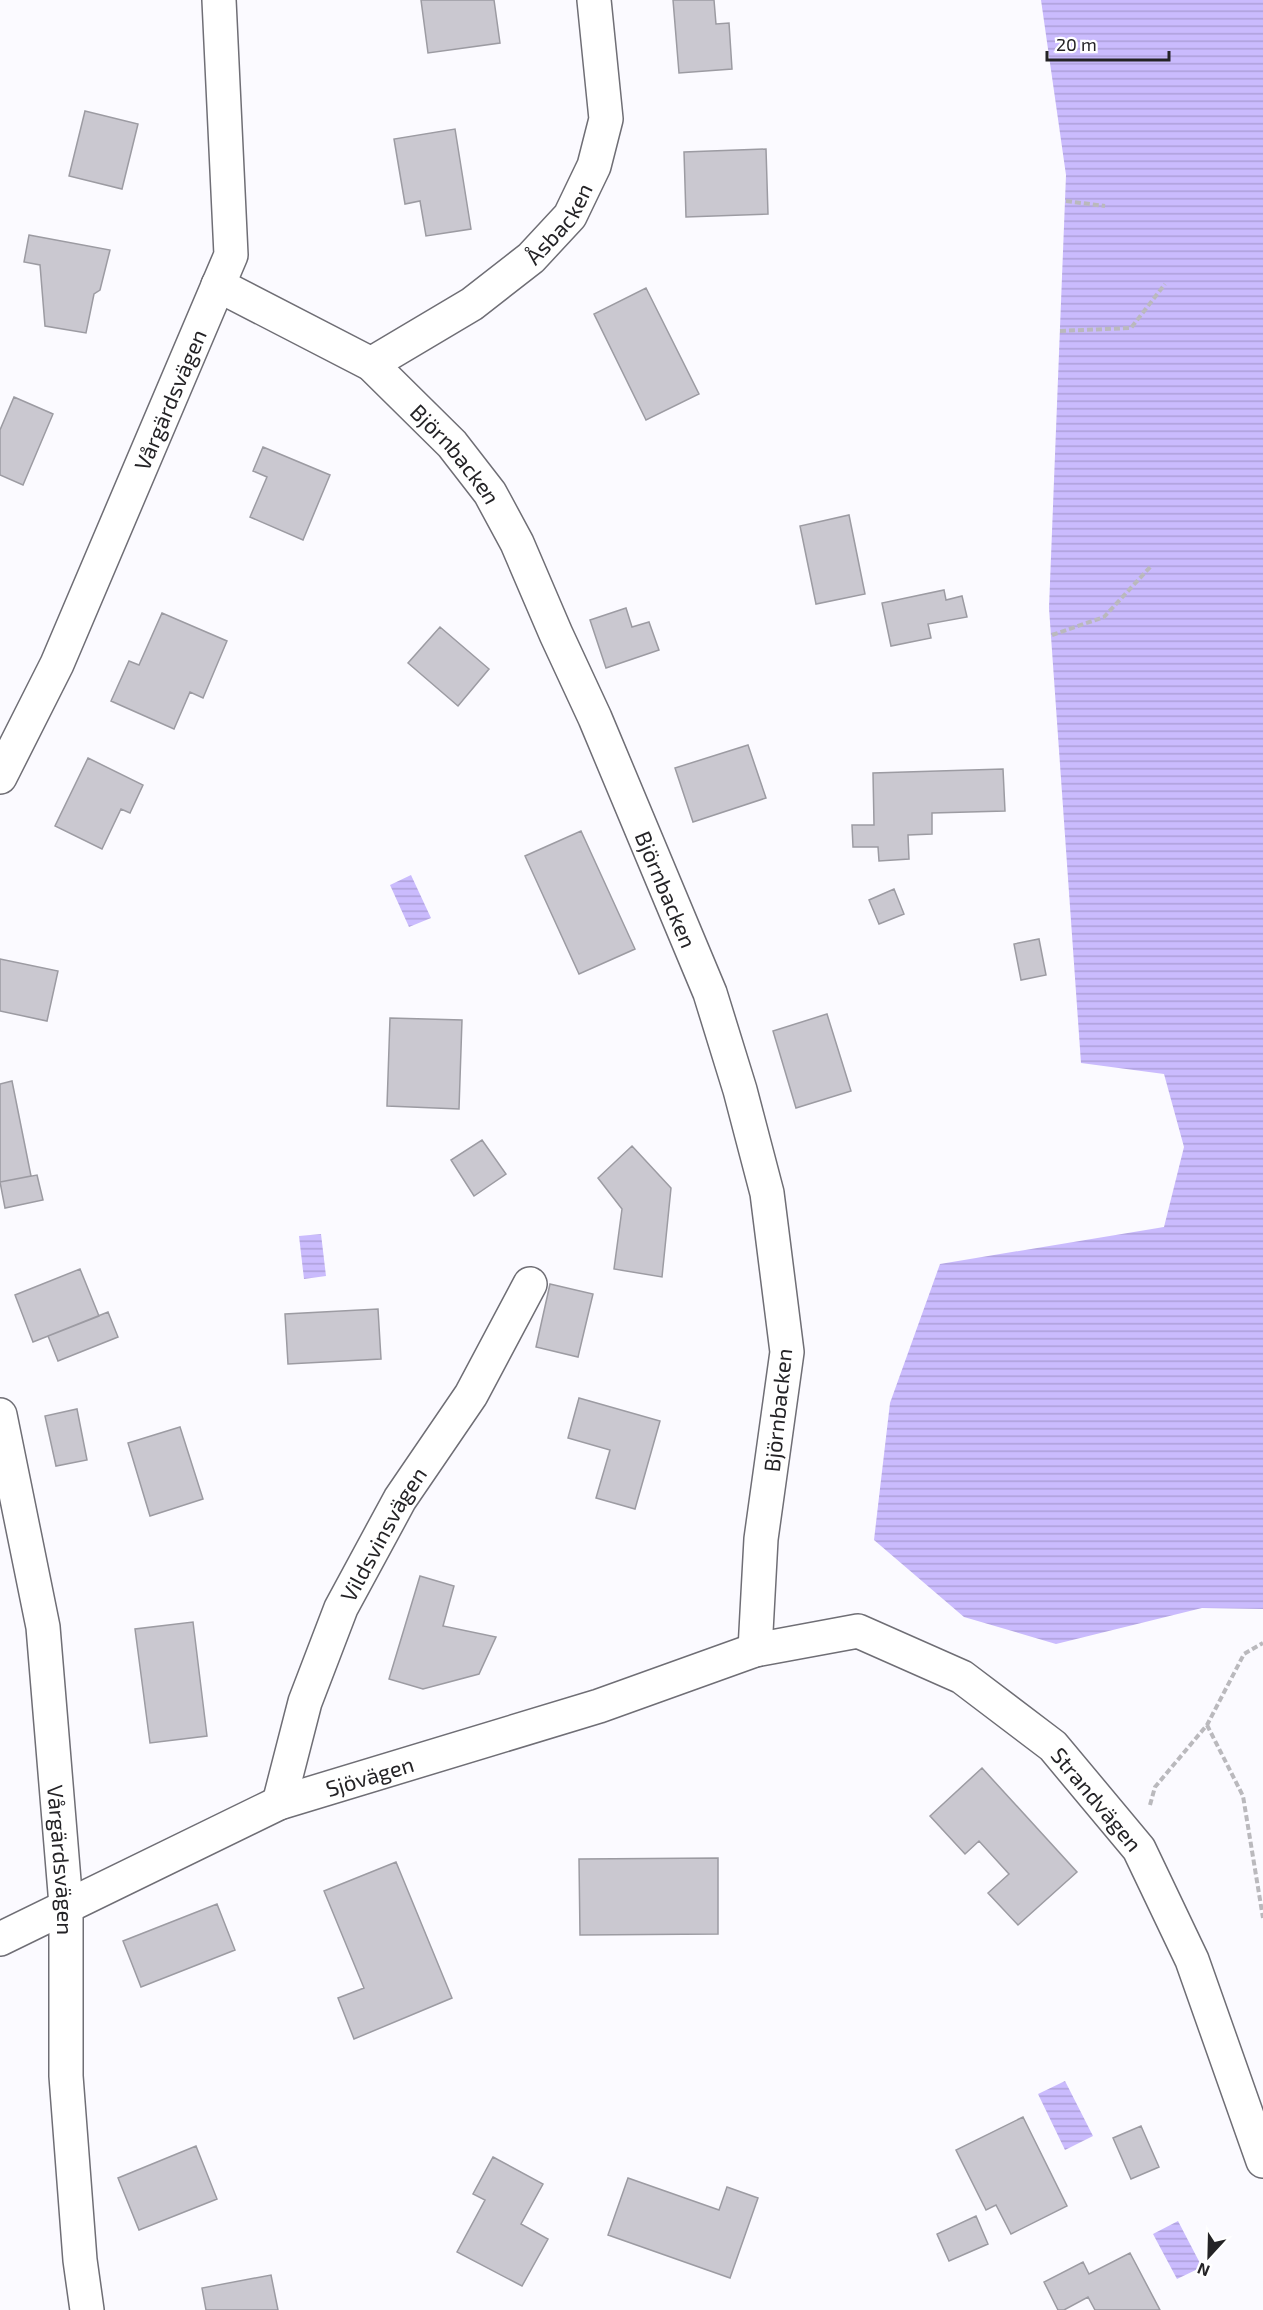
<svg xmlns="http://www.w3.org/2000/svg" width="1263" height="2310" viewBox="0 0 1263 2310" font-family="'Exo 2',sans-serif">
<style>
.water{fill:url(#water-rules)}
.building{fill:#cac8d0;stroke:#9c9ba2;stroke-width:1.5}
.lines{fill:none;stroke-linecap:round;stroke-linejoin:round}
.street-casing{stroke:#6f6e75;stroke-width:36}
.path{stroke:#bab9bd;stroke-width:4;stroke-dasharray:6 3;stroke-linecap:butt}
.street{stroke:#fff;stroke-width:33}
.labels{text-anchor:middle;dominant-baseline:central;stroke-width:6;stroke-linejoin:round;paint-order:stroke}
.street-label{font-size:22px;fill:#242326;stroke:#fff}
</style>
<defs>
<pattern id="water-rules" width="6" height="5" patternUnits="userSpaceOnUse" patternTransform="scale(1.5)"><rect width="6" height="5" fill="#cabbfd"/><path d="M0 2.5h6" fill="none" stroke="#ada0d9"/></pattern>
</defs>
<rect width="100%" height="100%" fill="#fbfaff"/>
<path class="water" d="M 1041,0 L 1263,0 L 1263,1609 L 1202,1608 L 1056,1644 L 964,1617 L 874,1540 L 890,1403 L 940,1264 L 1164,1227 L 1184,1147 L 1164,1074 L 1081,1063 L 1049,608 L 1066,175 Z
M 411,875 L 431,918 L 409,927 L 390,885 Z
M 321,1234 L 326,1276 L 304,1279 L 299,1236 Z
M 1065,2081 L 1093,2136 L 1065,2150 L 1038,2094 Z
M 1178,2221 L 1202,2267 L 1177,2279 L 1153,2234 Z"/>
<path class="building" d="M 421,0 L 494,0 L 500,43 L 428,53 Z
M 673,0 L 714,0 L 716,24 L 729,23 L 732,69 L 679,73 Z
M 85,111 L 138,124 L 122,189 L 69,176 Z
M 455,129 L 471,229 L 426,236 L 420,201 L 405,204 L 394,139 Z
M 766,149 L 768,214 L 686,217 L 684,152 Z
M 29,235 L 110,250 L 100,290 L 94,294 L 86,333 L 45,326 L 40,265 L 24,262 Z
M 646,288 L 699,394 L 646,420 L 594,314 Z
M 14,397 L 53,414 L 23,485 L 0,475 L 0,430 Z
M 263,447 L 330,475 L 303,540 L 250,517 L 267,477 L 253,471 Z
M 849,515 L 865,594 L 816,604 L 800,526 Z
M 944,590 L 946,600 L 962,596 L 967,617 L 928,624 L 931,638 L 891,646 L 882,603 Z
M 626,608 L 632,627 L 649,622 L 659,650 L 606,668 L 590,620 Z
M 162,613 L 227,641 L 203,698 L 190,692 L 174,729 L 111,701 L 129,661 L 139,665 Z
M 440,627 L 489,669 L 458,706 L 408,663 Z
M 748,745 L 766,798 L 693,822 L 675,768 Z
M 88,758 L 143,785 L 130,813 L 121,809 L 102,849 L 55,826 Z
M 1003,769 L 1005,811 L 932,813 L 932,834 L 908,835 L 909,859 L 879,861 L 878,847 L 853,847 L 852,825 L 874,825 L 873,773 Z
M 581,831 L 635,949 L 579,974 L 525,856 Z
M 894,889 L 904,914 L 879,924 L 869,900 Z
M 1039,939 L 1046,975 L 1021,980 L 1014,944 Z
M 0,959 L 58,971 L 47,1021 L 0,1011 Z
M 827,1014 L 851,1091 L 796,1108 L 773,1031 Z
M 390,1018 L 462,1020 L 459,1109 L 387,1106 Z
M 12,1081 L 31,1176 L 0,1182 L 0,1084 Z
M 482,1140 L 506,1174 L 474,1196 L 451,1160 Z
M 632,1146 L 671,1188 L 662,1277 L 614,1269 L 622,1209 L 598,1178 Z
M 37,1175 L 43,1200 L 5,1208 L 0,1182 Z
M 80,1269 L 99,1316 L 33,1342 L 15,1295 Z
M 550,1284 L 593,1294 L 578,1357 L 536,1347 Z
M 378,1309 L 381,1359 L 288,1364 L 285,1314 Z
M 108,1312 L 118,1337 L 58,1361 L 48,1336 Z
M 579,1398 L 660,1421 L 635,1509 L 596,1498 L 610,1450 L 568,1438 Z
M 77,1409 L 87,1460 L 56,1466 L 45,1416 Z
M 180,1427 L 203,1499 L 150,1516 L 128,1443 Z
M 420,1576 L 454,1586 L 443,1626 L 496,1637 L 479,1674 L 423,1689 L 389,1679 Z
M 193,1622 L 207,1736 L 150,1743 L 135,1629 Z
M 982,1768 L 1077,1872 L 1018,1925 L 988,1893 L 1009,1874 L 979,1841 L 965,1854 L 930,1816 Z
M 718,1858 L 718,1934 L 580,1935 L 579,1859 Z
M 396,1862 L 452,1998 L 354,2039 L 338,1998 L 364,1988 L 324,1891 Z
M 217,1904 L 235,1950 L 141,1987 L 123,1941 Z
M 1023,2117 L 1067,2206 L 1011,2234 L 996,2205 L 986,2210 L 956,2150 Z
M 1141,2126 L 1159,2167 L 1131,2179 L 1113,2138 Z
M 196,2146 L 217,2199 L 139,2230 L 118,2178 Z
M 493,2157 L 543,2184 L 521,2224 L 548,2239 L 522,2286 L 457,2252 L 485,2200 L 473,2194 Z
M 628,2178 L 719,2210 L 727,2187 L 758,2198 L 730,2278 L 608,2235 Z
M 976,2216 L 988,2244 L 949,2261 L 937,2234 Z
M 1130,2253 L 1160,2310 L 1095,2310 L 1088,2297 L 1064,2310 L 1058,2310 L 1044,2282 L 1083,2262 L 1089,2274 Z
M 271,2275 L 278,2310 L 206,2310 L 202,2288 Z"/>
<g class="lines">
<g class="street-casing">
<g id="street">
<path id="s1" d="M 218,285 L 371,364 L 452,444 L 490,493 L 517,543 L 556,634 L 595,718 L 710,993 L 740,1090 L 767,1193 L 787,1352 L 761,1539 L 755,1650"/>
<path id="s2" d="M 371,364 L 472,304 L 531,258 L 570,216 L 594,166 L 606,119 L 594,0"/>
<path id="s3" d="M 0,777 L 57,664 L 231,255 L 219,0"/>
<path id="s4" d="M 0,1415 L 43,1627 L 66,1905 L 66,2076 L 80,2260 L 87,2310"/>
<path id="s5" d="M 279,1803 L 305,1702 L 341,1608 L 400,1499 L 471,1395 L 530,1284"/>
<path id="s6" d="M 0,1939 L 279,1803 L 599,1706 L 755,1650 L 858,1631 L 962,1677 L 1053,1746 L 1139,1849 L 1192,1960 L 1263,2161"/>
</g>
</g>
<path class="path" d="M 1066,201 L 1105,206
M 1060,331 L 1131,328 L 1165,284
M 1052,635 L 1104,617 L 1152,565
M 1207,1725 L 1243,1796 L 1263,1918
M 1150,1805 L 1155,1787 L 1207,1725 L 1244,1654 L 1263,1643"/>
<use href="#street" class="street"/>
</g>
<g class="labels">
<g class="street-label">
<text stroke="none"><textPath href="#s2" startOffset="237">Åsbacken</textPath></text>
<text stroke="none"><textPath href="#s3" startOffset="414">Vårgärdsvägen</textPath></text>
<text stroke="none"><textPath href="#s1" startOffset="296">Björnbacken</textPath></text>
<text stroke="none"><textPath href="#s1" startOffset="782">Björnbacken</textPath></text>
<text transform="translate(777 1410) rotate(-84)">Björnbacken</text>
<text stroke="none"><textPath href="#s5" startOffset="290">Vildsvinsvägen</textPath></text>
<text stroke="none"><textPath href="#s6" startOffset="405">Sjövägen</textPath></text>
<text stroke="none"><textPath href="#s6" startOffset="1212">Strandvägen</textPath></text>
<text stroke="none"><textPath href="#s4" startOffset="450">Vårgärdsvägen</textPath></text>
</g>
</g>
<g transform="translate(1209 2256) rotate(202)" stroke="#ffffff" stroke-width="4.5" paint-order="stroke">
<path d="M0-4.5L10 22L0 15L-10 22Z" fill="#242326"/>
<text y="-9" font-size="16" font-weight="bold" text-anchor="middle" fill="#242326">N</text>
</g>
<path d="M1047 51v9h122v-9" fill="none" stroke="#242326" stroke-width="3"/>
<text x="1056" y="51" font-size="18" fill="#242326" stroke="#ffffff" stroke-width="4.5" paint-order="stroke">20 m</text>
</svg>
